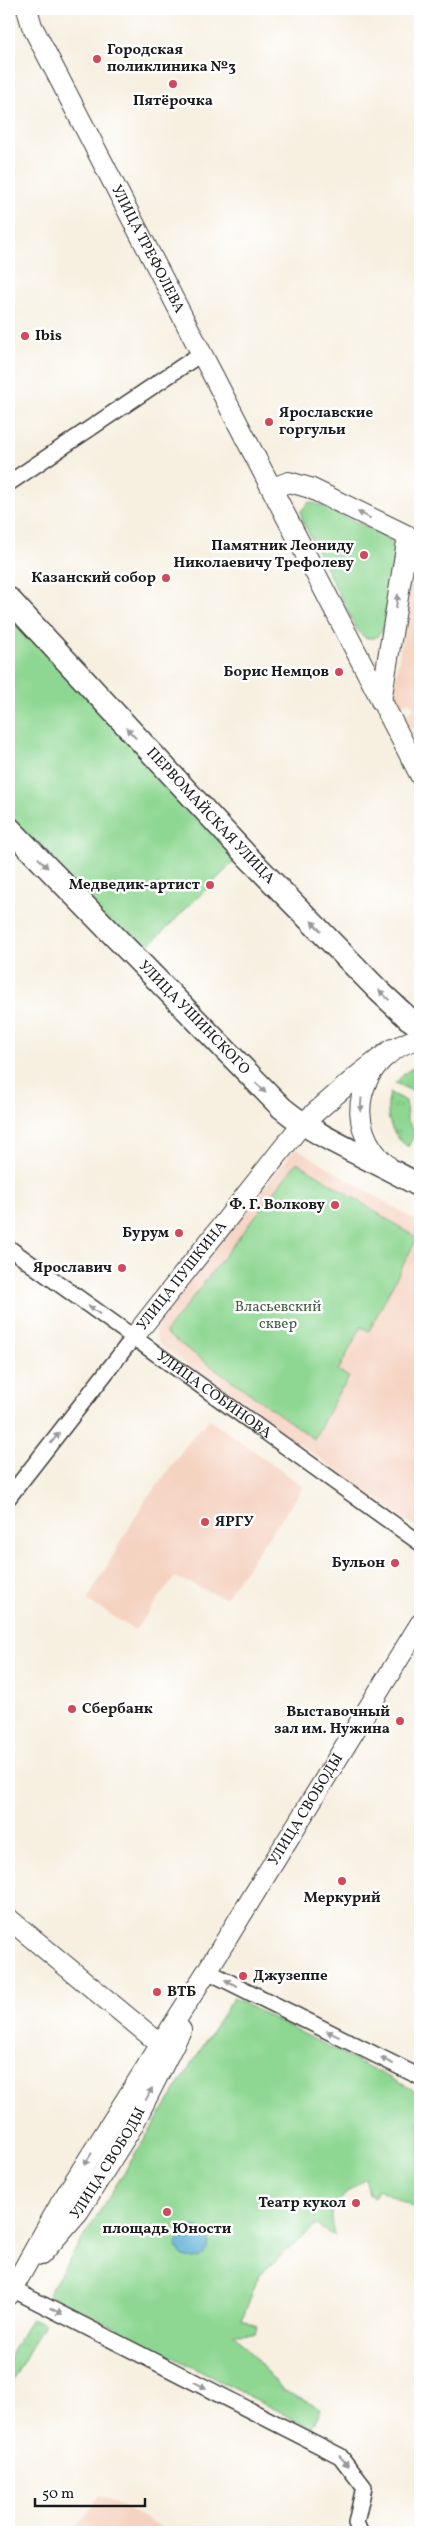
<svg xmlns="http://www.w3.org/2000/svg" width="429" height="2541" viewBox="0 0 429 2541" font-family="Vollkorn,serif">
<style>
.built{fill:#f5d3c1;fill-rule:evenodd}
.grass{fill:url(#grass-tufts);stroke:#557a57}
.green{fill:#8ed792;stroke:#557a57}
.water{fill:#57acd3;stroke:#3a6478}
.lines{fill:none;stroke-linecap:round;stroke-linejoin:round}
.street-casing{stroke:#3d3c3a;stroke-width:18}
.secondary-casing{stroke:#3d3c3a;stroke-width:22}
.primary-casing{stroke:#3d3c3a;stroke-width:25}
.street{stroke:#fff;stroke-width:15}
.secondary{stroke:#fff;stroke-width:20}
.primary{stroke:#fff;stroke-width:22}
.oneway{fill:#999}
.poi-dot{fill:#d1495b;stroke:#fff;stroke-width:2}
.labels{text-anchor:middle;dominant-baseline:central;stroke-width:5;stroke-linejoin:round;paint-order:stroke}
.poi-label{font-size:15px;font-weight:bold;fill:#1c1c1c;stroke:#fff;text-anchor:end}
.street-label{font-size:15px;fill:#1c1c1c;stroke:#fff}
.park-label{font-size:15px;fill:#445d45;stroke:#fff}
</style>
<defs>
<pattern id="grass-tufts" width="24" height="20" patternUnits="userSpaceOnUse" patternTransform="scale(1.25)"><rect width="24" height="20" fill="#8ed792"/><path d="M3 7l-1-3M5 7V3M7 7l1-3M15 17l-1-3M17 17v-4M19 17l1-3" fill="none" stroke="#7ab87d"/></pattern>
</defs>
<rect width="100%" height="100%" fill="#fff"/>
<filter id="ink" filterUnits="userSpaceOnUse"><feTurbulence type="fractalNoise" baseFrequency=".02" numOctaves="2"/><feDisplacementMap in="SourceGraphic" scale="10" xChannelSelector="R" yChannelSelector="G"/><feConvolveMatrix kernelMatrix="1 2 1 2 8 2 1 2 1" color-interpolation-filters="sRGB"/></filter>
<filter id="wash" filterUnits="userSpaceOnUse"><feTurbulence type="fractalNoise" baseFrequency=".0096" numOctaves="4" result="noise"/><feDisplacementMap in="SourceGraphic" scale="20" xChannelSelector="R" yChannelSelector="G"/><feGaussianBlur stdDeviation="1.12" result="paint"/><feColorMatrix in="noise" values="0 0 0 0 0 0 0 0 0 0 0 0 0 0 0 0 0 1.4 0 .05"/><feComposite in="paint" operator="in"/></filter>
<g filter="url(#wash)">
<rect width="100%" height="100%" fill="#f7f0e1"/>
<path class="built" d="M 420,563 L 420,741 L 414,729 L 406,727 L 403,720 L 414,707 L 408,701 L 399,707 L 393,702 L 411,570 L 414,564 Z
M 298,1149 L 420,1223 L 420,1530 L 161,1346 L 156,1339 L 155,1325 L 294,1150 ZM 297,1162 L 417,1238 L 369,1331 L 362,1327 L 338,1371 L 349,1377 L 341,1387 L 165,1333 Z
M 209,1419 L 304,1487 L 225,1598 L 175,1577 L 135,1630 L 87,1600 L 149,1494 L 151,1494 L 200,1426 L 202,1428 Z
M 100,2495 L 171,2532 L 73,2532 Z"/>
<path class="grass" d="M 420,1065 L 420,1084 L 412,1091 L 395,1083 L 407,1071 Z
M 390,1093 L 406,1101 L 407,1120 L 416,1132 L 408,1147 C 390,1134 384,1115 390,1093 Z
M 31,2318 L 44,2324 L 9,2387 L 9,2357 Z"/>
<path class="green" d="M 309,502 L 320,505 L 386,536 L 393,544 L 395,557 L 384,625 L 382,632 L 375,638 L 365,638 L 357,630 L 302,520 L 301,511 Z
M 9,603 L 241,855 L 138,956 L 9,819 Z
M 297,1162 L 417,1238 L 369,1331 L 361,1327 L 338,1371 L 349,1377 L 343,1388 L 341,1388 L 314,1439 L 165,1333 Z
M 233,1998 L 420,2093 L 420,2210 L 378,2189 L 374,2197 L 369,2195 L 365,2178 L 331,2208 L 334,2236 L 316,2225 L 259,2275 L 242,2320 L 257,2326 L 255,2333 L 234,2334 L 283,2390 L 321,2409 L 312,2428 L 48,2294 Z"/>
<path class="water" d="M177 2243a16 16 0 1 1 32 0a16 16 0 1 1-32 0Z"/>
</g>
<g filter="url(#ink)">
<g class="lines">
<g class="street-casing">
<g id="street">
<path d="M 9,483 L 202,353"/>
<path id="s1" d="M 9,1248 L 420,1543"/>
<path d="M 9,1497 L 133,1338"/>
<path d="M 207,1971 L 420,2077"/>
<path d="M 12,2289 L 340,2456 L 364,2487 L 356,2523 L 360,2532"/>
</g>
</g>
<g class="secondary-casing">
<g id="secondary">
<path id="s2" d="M 27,9 L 32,26 L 420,775"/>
<path d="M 272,488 L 289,482 L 310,488 L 408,536 L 381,701"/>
<path d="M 389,1167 C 338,1125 359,1055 420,1038"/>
<path id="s3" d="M 133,1338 L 302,1124 L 356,1077 L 392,1049"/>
<path d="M 9,1919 L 160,2044"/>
<path id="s4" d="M 41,2255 L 79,2211 L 132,2127 L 181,2030"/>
<path id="s5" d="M 9,2295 L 62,2201 L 207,1971 L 420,1624"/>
</g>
</g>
<g class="primary-casing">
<g id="primary">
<path id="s6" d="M 9,599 L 248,857 L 379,991 L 408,1018 L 420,1026"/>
<path id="s7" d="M 9,828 L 282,1108 C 323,1142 374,1159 420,1186"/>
</g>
</g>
<use href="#street" class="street"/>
<use href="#secondary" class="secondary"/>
<use href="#primary" class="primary"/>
</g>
<defs><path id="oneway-solid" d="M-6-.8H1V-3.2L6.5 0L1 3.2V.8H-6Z" transform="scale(1.25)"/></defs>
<g class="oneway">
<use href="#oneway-solid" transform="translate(364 515) rotate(-154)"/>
<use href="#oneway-solid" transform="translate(397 601) rotate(-81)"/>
<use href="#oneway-solid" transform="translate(131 733) rotate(-133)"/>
<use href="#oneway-solid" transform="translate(43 863) rotate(46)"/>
<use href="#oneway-solid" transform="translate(316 926) rotate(-134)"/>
<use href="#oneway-solid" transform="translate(384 995) rotate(-136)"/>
<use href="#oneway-solid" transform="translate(261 1088) rotate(44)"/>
<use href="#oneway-solid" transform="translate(361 1105) rotate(94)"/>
<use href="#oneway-solid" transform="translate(94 1310) rotate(-144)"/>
<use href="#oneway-solid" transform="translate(55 1438) rotate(-52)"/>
<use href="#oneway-solid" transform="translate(231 1983) rotate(-153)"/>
<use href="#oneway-solid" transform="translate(333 2034) rotate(-154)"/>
<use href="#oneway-solid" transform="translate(387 2061) rotate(-154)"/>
<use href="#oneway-solid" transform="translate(149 2094) rotate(-62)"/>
<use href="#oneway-solid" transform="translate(88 2159) rotate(122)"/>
<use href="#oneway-solid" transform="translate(56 2311) rotate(27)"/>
<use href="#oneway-solid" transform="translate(200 2385) rotate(27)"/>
<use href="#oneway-solid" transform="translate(344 2461) rotate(48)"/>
</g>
</g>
<g class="poi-dot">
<circle cx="97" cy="59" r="5"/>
<circle cx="173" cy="84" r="5"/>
<circle cx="25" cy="336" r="5"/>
<circle cx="269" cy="422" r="5"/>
<circle cx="364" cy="555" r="5"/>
<circle cx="166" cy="578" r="5"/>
<circle cx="339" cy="672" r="5"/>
<circle cx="210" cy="885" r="5"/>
<circle cx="335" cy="1205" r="5"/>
<circle cx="179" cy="1233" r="5"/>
<circle cx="122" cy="1268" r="5"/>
<circle cx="205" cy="1522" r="5"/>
<circle cx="395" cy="1563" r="5"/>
<circle cx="72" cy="1709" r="5"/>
<circle cx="400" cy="1721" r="5"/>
<circle cx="342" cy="1881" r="5"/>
<circle cx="243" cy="1976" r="5"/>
<circle cx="157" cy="1992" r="5"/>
<circle cx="356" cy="2203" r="5"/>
<circle cx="167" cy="2212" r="5"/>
</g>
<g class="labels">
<g class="poi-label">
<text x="107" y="50" text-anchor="start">Городская<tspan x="107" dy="17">поликлиника №3</tspan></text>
<text x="173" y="101" text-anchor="middle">Пятёрочка</text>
<text x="35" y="336" text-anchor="start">Ibis</text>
<text x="279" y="413" text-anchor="start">Ярославские<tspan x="279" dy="17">горгульи</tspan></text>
<text x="354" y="546">Памятник Леониду<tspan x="354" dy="17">Николаевичу Трефолеву</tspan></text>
<text x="156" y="578">Казанский собор</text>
<text x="329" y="672">Борис Немцов</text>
<text x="200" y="885">Медведик-артист</text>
<text x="325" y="1205">Ф. Г. Волкову</text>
<text x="169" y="1233">Бурум</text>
<text x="112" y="1268">Ярославич</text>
<text x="215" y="1522" text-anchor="start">ЯРГУ</text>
<text x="385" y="1563">Бульон</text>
<text x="82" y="1709" text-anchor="start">Сбербанк</text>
<text x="390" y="1712">Выставочный<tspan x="390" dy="17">зал им. Нужина</tspan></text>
<text x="342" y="1898" text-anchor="middle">Меркурий</text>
<text x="253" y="1976" text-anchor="start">Джузеппе</text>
<text x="167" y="1992" text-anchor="start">ВТБ</text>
<text x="346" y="2203">Театр кукол</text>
<text x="167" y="2229" text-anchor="middle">площадь Юности</text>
</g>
<g class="street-label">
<text stroke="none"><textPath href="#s2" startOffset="269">УЛИЦА ТРЕФОЛЕВА</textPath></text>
<text stroke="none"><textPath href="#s6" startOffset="296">ПЕРВОМАЙСКАЯ УЛИЦА</textPath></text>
<text stroke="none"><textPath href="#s7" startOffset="265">УЛИЦА УШИНСКОГО</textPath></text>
<text stroke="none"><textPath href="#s3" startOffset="79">УЛИЦА ПУШКИНА</textPath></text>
<text stroke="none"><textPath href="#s1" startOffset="252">УЛИЦА СОБИНОВА</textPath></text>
<text stroke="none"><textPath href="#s5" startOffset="569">УЛИЦА СВОБОДЫ</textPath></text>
<text stroke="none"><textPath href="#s4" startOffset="114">УЛИЦА СВОБОДЫ</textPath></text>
</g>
<g class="park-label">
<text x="278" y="1307">Власьевский<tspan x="278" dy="17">сквер</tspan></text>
</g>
</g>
<rect width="429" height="2541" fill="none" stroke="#fff" stroke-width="30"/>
<path d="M35 2498v8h110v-8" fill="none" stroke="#1c1c1c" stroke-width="2.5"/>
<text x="42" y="2498" font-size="15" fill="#1c1c1c" stroke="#ffffff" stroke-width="4" paint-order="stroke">50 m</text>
</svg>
